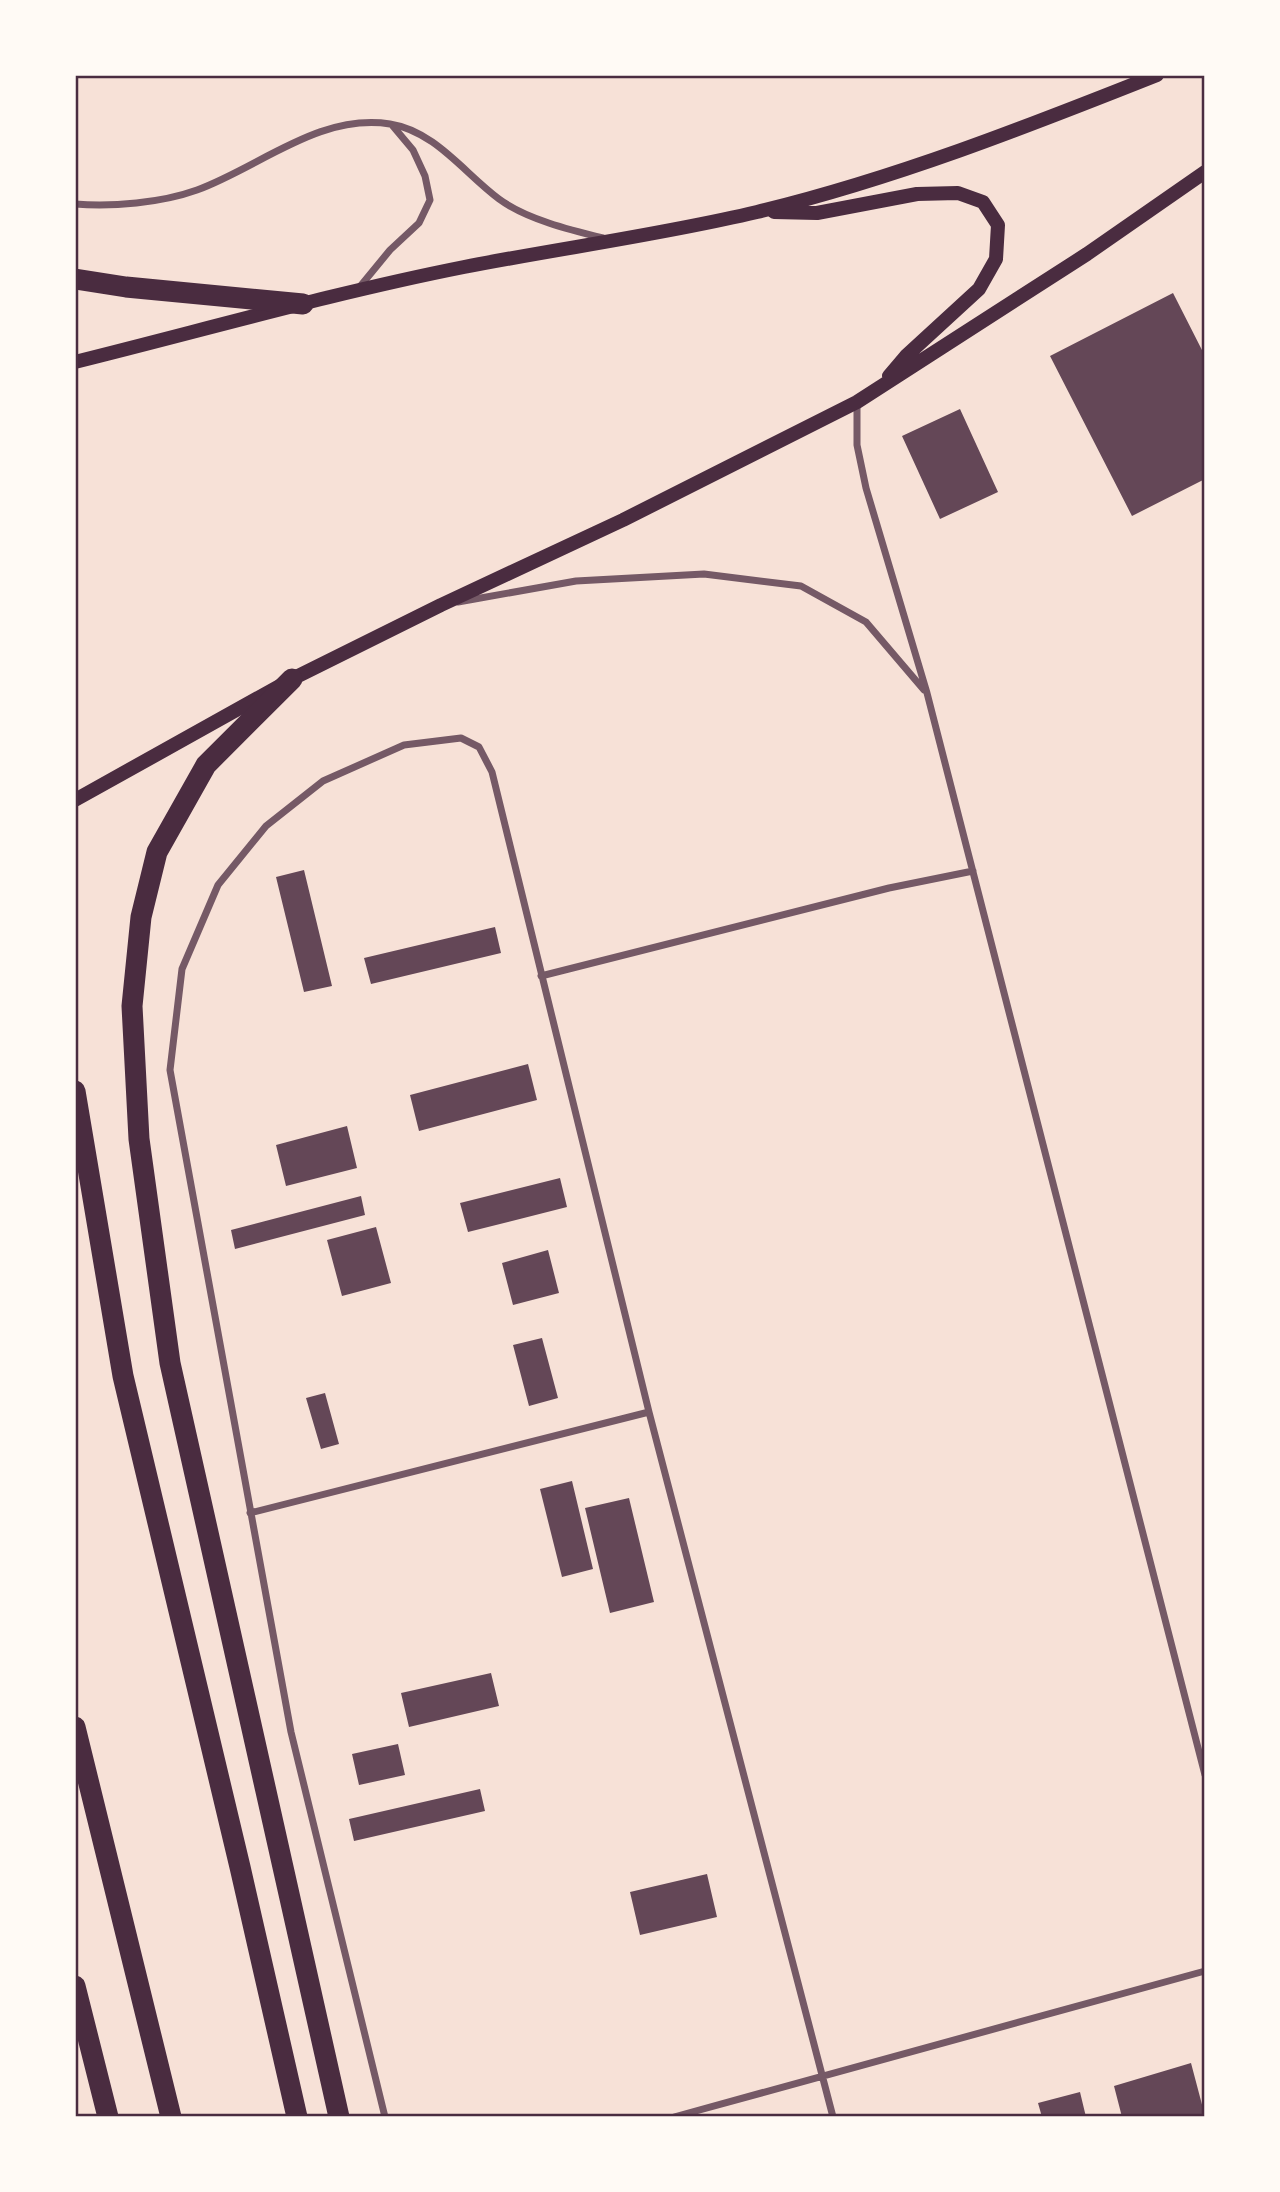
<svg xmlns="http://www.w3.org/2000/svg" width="1280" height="2192" viewBox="0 0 1280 2192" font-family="'Public Sans',sans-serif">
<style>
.building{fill:#644757}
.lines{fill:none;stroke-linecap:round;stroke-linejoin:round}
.minor{stroke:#755966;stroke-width:7}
.secondary{stroke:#4a2c40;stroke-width:14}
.motorway{stroke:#4a2c40;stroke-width:21}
.neatline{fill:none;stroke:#4a2c40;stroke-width:2.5}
</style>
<rect width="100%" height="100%" fill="#f7e1d7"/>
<path class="building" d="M 1173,293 L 1205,356 L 1205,479 L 1132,516 L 1050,356 Z
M 960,409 L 998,492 L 940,519 L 902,436 Z
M 304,870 L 332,986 L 304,992 L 276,877 Z
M 495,927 L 501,953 L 371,984 L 364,958 Z
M 528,1064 L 537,1100 L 419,1131 L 410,1095 Z
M 347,1126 L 357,1168 L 286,1186 L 276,1145 Z
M 560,1178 L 567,1207 L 468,1232 L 460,1203 Z
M 361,1196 L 365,1215 L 235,1249 L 231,1230 Z
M 376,1227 L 391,1283 L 342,1296 L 327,1240 Z
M 548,1250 L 559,1293 L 513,1305 L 502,1263 Z
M 542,1338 L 558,1398 L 529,1406 L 513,1345 Z
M 325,1393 L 339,1444 L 321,1449 L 306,1398 Z
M 572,1481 L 593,1569 L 562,1577 L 540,1489 Z
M 629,1498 L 654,1602 L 610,1613 L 585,1508 Z
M 491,1673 L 499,1706 L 409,1727 L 401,1693 Z
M 398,1744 L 405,1775 L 359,1785 L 352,1754 Z
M 480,1789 L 485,1811 L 354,1841 L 349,1819 Z
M 707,1874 L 717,1917 L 640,1935 L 630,1892 Z
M 1191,2063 L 1205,2116 L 1122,2117 L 1114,2086 Z
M 1080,2092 L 1086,2117 L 1042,2117 L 1038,2103 Z"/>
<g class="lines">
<path class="minor" d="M 75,204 C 112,207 161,203 197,190 C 260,167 319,113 390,124 C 435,131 464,173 499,199 C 526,219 570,230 603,238
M 358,289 L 390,250 L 419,223 L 430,200 L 425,176 L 413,150 L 392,125
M 857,403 L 857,445 L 866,488 L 927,693 L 1205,1775
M 458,602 L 576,581 L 704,574 L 801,586 L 866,622 L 924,690
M 541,976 L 889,888 L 973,871
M 250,1513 L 649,1412
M 385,2117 L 291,1732 L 170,1070 L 182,969 L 218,885 L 266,826 L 323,781 L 404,745 L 461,738 L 479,747 L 492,772 L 649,1412 L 833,2117
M 674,2117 L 1205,1971"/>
<path class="secondary" d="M 774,212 L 817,213 L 917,194 L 958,193 L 983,202 L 998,225 L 996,259 L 979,289 L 906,356 L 889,376
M 75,362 C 204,330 333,293 464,267 C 561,248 660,235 757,212 C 894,179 1026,127 1157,75
M 75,800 L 292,679 L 441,605 L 623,520 L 857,402 L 1087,254 L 1205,172"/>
<path class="motorway" d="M 75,279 L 126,287 L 303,304
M 292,679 L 206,765 L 157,852 L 141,917 L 132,1006 L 139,1139 L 170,1363 L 339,2117
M 75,1091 L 123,1376 L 240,1867 L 297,2117
M 75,1727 L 171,2117
M 75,1986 L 108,2117"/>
</g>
<rect width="1280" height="2192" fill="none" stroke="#fffaf5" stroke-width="154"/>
<rect x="77" y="77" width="1126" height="2038" class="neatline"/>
</svg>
